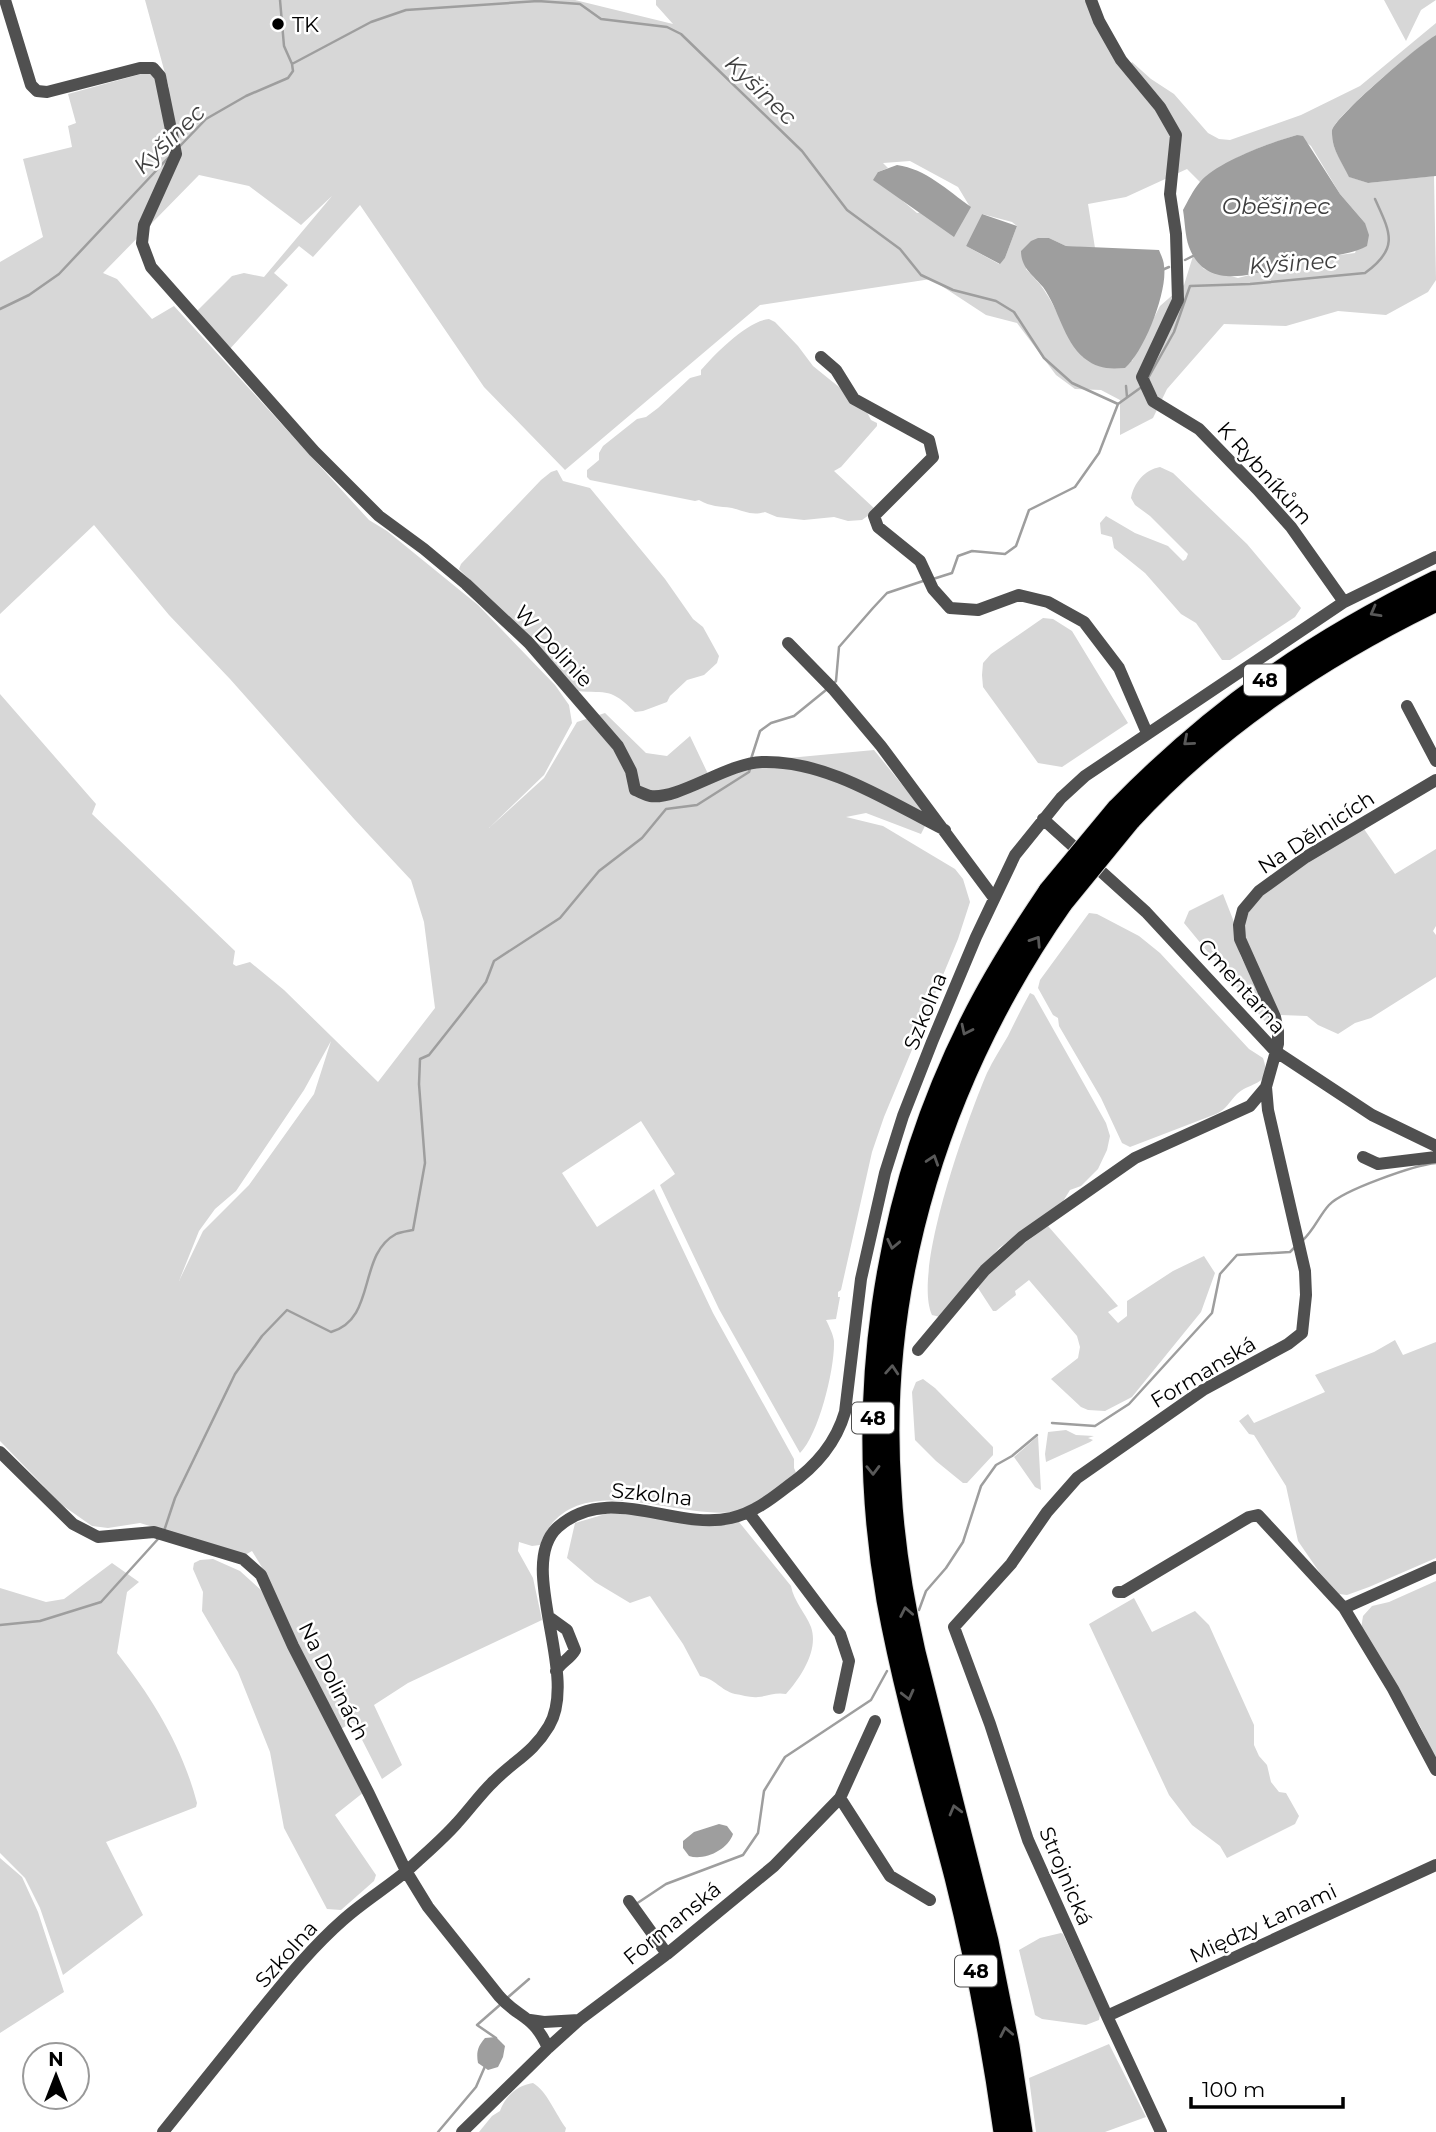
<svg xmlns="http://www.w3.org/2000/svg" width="1436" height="2132" viewBox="0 0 1436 2132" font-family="Montserrat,sans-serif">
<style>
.green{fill:#d7d7d7;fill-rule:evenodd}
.water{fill:#9e9e9e}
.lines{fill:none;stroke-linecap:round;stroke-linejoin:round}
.stream{stroke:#9e9e9e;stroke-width:2.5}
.highway-casing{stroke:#dbdbdb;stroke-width:23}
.street{stroke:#505050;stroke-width:12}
.highway{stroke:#000;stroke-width:21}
.highway-bridge-casing{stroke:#dbdbdb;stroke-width:23;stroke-linecap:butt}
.highway-bridge{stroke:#000;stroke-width:21}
.oneway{stroke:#595959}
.poi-dot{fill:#000;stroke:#fff;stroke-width:2.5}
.labels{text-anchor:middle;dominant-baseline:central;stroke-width:5;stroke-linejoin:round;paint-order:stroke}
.shield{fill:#fff;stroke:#4c4c4c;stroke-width:2}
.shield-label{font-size:19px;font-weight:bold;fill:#000}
.poi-label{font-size:21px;fill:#000;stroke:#fff;text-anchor:start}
.street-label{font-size:21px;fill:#000;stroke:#fff}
.water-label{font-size:23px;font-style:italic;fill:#3f3f3f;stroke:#fff}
</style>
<rect width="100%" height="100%" fill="#fff"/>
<path class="green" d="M 145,0 L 575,0 L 673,24 L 656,5 L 656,0 L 1085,0 L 1125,71 L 1132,62 L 1151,79 L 1174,94 L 1208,133 L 1219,139 L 1230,140 L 1301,115 L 1360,86 L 1436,23 L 1436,35 C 1420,45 1333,117 1332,131 C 1331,149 1342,162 1350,177 L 1368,183 L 1434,176 L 1436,280 L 1428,292 L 1386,315 L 1338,311 L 1286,326 L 1224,324 L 1167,389 L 1153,418 L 1120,435 L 1120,400 L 1101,390 L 1075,389 L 1056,375 L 1017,323 L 986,315 L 931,279 L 760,305 L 565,470 L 484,387 L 360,205 L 313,257 L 299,246 L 274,273 L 288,285 L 228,351 L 195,313 L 232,276 L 244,273 L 264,277 L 332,196 L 301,225 L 249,186 L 199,175 L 103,273 L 117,279 L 152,319 L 174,306 L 369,520 L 387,531 L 478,605 L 555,685 L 569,705 L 572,723 L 544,775 L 489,828 L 544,778 L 577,722 L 605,713 L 646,753 L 667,756 L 690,736 L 709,776 L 778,759 L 874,750 L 929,818 L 921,834 L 866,813 L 846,817 L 883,826 L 955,869 L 963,879 L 970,902 L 958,939 L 884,1117 L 872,1152 L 841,1290 L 838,1292 L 838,1297 L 840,1297 L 836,1319 L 826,1320 C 829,1326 833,1334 834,1341 C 835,1368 819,1434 800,1453 L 719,1309 L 660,1185 L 675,1174 L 641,1121 L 562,1173 L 597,1227 L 654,1189 L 713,1313 L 794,1459 L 794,1468 L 797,1475 C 777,1489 757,1509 732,1512 C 672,1519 570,1465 540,1545 L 532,1546 L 519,1542 L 518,1551 L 533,1578 L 542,1620 L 408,1683 L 374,1705 L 402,1765 L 382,1779 L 353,1722 L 339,1730 L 263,1569 L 252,1551 L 245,1555 L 140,1523 L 108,1528 L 92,1526 L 62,1505 L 0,1441 L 0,694 L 96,804 L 92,814 L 235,951 L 233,964 L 236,966 L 250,962 L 284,990 L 378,1082 L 435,1008 L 424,922 L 411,880 L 355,820 L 230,679 L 169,615 L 94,525 L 0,614 L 0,262 L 43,237 L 23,159 L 72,147 L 68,126 L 76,123 L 68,94 L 152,71 L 169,88 ZM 1297,135 L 1311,146 L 1340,194 L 1365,223 L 1355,253 L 1315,258 L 1238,278 L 1204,269 L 1193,256 L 1184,285 L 1160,306 L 1132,361 L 1083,357 C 1066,336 1059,312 1044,290 C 1039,282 1032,276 1026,269 L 1049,238 L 1066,246 L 1095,248 L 1088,204 L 1126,197 L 1187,169 L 1200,182 C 1228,159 1263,145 1297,135 ZM 910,161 L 958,187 L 970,207 L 917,213 L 904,202 L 878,172 L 888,168 L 883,163 ZM 982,214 L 1012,222 L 1017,226 L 1005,258 L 999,264 L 966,246 ZM 331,1041 L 314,1094 L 249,1185 L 203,1231 L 179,1281 L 199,1231 L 215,1209 L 236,1191 L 304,1090 Z
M 1384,0 L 1436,0 L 1421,10 L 1406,41 Z
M 769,319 L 775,322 L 798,346 L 813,366 L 865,408 L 871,420 L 877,423 L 877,426 L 841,467 L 834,471 L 876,510 L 862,520 L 848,521 L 834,517 L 804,520 L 777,517 L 765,512 C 752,516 744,511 732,508 C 719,506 711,507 699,500 L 695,501 L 590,480 L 587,477 L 587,470 L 599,460 L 599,453 L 603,446 L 637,419 L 646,417 L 658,408 L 690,378 L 701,375 L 701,370 C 715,354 747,321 769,319 Z
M 1160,467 L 1173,473 L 1247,544 L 1301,608 L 1295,617 L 1230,660 L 1222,660 L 1196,623 L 1181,614 L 1145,573 L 1114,548 L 1112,537 L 1101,534 L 1100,523 L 1106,516 L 1135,533 L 1168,546 L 1183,561 L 1186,559 L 1188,554 L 1150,516 L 1135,505 L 1131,498 C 1134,483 1144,470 1160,467 Z
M 557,470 L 563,481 L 590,488 L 665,579 L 693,619 L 703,627 L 719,656 L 717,663 L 704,675 L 687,680 L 670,696 L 667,702 L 643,711 L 635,712 C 609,687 609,694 577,691 L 459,569 L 461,564 L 541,480 L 551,472 Z
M 1043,618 L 1053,619 L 1072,631 L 1128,723 L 1062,767 L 1038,763 L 983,687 L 982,675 L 983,663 L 991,654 Z
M 1364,829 L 1395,874 L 1436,849 L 1436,926 L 1433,931 L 1436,935 L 1436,977 L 1371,1018 L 1355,1023 L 1338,1034 L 1318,1025 L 1307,1016 L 1281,1015 C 1272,1003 1267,990 1260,977 C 1253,963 1244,946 1244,931 C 1241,891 1334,847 1364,829 Z
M 1223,894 L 1234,922 L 1237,945 L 1241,957 L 1264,1000 L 1270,1021 L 1267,1024 L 1184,923 L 1189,911 Z
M 1089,913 L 1097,914 L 1139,936 L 1160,953 L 1249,1049 L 1263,1058 C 1273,1086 1251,1081 1237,1094 C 1229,1102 1226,1110 1216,1114 L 1130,1147 L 1122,1143 L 1101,1098 L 1059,1026 L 1058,1018 L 1053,1015 L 1038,988 L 1040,980 Z
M 1030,993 L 1034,995 L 1106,1123 L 1110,1136 L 1107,1150 L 1098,1169 L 1081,1186 L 1070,1190 L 1062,1203 L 999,1248 L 940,1317 L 932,1315 C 912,1271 967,1120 987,1073 C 993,1060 1001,1048 1008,1036 C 1015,1022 1022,1007 1030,993 Z
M 1048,1226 L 1118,1306 L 1108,1312 L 1118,1323 L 1127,1316 L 1127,1301 L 1173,1271 L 1204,1256 L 1215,1273 L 1201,1312 L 1132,1397 L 1105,1411 L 1088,1410 L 1081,1407 L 1051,1379 L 1078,1358 L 1080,1347 L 1077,1336 L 1029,1280 L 1015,1291 L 1016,1295 L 996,1311 L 993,1311 L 978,1288 L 997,1263 Z
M 1395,1340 L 1403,1355 L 1436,1342 L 1436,1558 L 1369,1587 L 1347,1595 L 1339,1594 L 1320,1573 L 1298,1541 L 1286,1486 L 1254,1435 L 1249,1434 L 1239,1421 L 1248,1414 L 1254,1423 L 1325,1392 L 1315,1375 L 1374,1352 Z
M 923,1379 L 935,1388 L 993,1447 L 993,1455 L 967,1483 L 963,1483 L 936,1461 L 915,1440 L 912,1392 L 916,1382 Z
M 1066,1430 L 1076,1435 L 1094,1436 L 1088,1438 L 1093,1440 L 1090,1442 L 1046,1462 L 1045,1454 L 1048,1432 Z
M 1038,1436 L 1041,1490 L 1035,1487 L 1014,1457 Z
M 609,1513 L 739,1522 L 791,1586 C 794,1602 805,1612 811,1627 C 819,1650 801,1677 786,1694 C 775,1692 769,1696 758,1697 C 751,1698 742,1695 735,1694 C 720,1690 716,1679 700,1676 L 683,1644 L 650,1596 L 630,1603 L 595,1582 L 567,1558 L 575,1523 Z
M 213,1559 L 240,1571 L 261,1590 L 364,1792 L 335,1815 L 376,1875 L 374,1881 L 341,1910 L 327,1909 L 284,1828 L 270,1752 L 238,1672 L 202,1611 L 203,1592 L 193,1569 L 194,1563 L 200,1560 Z
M 112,1563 L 139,1582 L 127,1592 L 117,1653 C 153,1699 182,1746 197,1803 L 196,1807 L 106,1842 L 143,1915 L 63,1975 L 40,1908 L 25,1878 L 0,1853 L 0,1588 L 46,1602 L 64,1599 Z
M 1436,1581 L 1436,1759 L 1420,1726 L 1361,1629 L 1363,1616 L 1372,1606 L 1389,1602 Z
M 1134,1598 L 1152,1632 L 1195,1611 L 1209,1625 L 1254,1725 L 1254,1745 L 1259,1756 L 1267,1765 L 1271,1782 L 1279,1792 L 1286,1793 L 1299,1816 L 1295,1824 L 1227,1858 L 1220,1846 L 1192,1825 L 1169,1795 L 1089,1624 Z
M 0,1858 L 22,1877 L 38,1912 L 64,1992 L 0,2033 Z
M 1061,1933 L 1063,1934 L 1100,2014 L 1099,2020 L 1086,2025 L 1042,2019 L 1035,2015 L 1019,1950 L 1040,1938 Z
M 1109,2044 L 1146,2117 L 1105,2132 L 1036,2132 L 1029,2078 Z
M 533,2083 C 547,2091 556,2115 566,2128 L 565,2132 L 479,2132 L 492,2116 L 500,2111 C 505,2096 518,2085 533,2083 Z"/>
<path class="water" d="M 1436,35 L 1436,176 L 1368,183 L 1349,177 C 1342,162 1331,149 1332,131 C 1333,118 1421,43 1436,35 Z
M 1297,135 L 1303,136 L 1340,194 L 1365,223 L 1369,235 L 1367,246 C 1347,257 1325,255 1304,260 C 1268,269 1208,298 1189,247 C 1185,236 1185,222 1183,210 C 1188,201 1193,190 1200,182 C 1217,162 1272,142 1297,135 Z
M 897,165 C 926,169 947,190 971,207 L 954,237 L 873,180 L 878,172 Z
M 982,214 L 1017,226 L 1005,258 L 1000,264 L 966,246 Z
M 1038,238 L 1049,238 L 1066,246 L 1159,250 C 1161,255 1164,261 1164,266 C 1168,291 1144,352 1125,368 C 1108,369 1098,369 1084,358 C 1063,340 1059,309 1043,287 C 1033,275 1021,268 1021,251 L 1031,241 Z
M 719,1824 L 727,1826 L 733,1834 C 728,1850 704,1861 689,1856 L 683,1848 L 683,1841 L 694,1832 Z
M 496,2037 L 505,2046 L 503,2057 L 498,2067 L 488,2070 L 478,2063 C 476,2052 478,2046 485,2038 Z"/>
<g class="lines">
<path class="stream" d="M 280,0 L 284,46 L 292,64
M 180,146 L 206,119 L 246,96 L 288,78 L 293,71 L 292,64 L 371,22 L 406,10 L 538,1 L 580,4 L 601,19 L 667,27 L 681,34 L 802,151 L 847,210 L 900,249 L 921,275 L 953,290 L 996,301 L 1014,312 L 1044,358 L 1072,383 L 1118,404 L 1143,386
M 1185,260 L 1195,255
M 1162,270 L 1169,267
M 0,309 L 29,295 L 59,274 L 168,158
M 1147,380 L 1174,332 L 1190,286 L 1250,284 L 1365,273 C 1400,248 1390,232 1375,199
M 1126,386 L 1127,397
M 933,579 L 952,573 L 958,556 L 972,551 L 1005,554 L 1016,546 L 1029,510 L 1075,487 L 1099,453 L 1118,404
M 834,683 L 836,681 L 839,647 L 873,608 L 887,593 L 926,580
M 751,759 L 760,731 L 771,723 L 794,716 L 826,690
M 1303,1240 C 1314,1230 1319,1216 1329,1205 C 1343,1190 1415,1165 1436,1163
M 1052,1423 L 1095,1426 L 1129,1404 L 1212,1313 L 1220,1274 L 1237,1255 L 1290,1252 L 1295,1247
M 164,1531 L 175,1498 L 235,1374 L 262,1336 L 287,1310 L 331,1332 C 377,1319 357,1255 396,1234 C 400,1232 408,1231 413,1230 L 425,1163 L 419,1084 L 420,1059 L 429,1055 L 463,1012 L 486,982 L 494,961 L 560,918 L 599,871 L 642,838 L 666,809 L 697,805 L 749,772 L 750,769
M 919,1610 L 926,1591 L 946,1568 L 963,1542 L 981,1486 L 996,1465 L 1012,1456 L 1037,1435
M 0,1625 L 40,1621 L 101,1602 L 158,1539
M 636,1904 L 666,1884 L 743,1855 L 758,1833 L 764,1791 L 785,1757 L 871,1700 L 887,1671
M 506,1999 L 529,1979
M 496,2038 L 477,2025 L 501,2004
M 438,2132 L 476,2087 L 486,2064"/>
<g class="highway-casing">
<path id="highway" d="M 1117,809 C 1215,709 1310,643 1436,581
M 1130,820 C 1217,726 1321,657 1436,601
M 1004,2132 C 992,2046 976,1961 955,1877 C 931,1785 904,1693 887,1600 C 853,1405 881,1202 969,1025 C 992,978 1020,934 1049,891
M 1022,2132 L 1009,2046 L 988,1941 L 915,1652 C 903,1599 894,1545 891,1490 C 876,1280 943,1073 1063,902"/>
</g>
<path class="street" d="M 5,0 L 31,85 L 37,91 L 47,92 L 140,68 L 153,68 L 160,76 L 176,154 L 144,225 L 142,243 L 151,267 L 314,451 L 379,516 L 424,549 L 466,584 L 529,643 L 618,746 L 631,771 L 635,790 C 640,792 646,795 650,796 C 679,800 727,763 762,762 C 827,760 889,802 945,830
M 1091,0 L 1099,21 L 1121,60 L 1160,107 L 1176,135 L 1170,194 L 1176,234 L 1178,300 L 1142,377 L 1153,401 L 1199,429 L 1257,489 L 1291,527 L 1344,602
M 821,357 L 836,370 L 854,399 L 929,440 L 933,457 L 874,516 L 878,527 L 920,561 L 933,589 L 950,608 L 978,610 L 1019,595 L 1048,602 L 1084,622 L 1119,668 L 1147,733
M 788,643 L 833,689 L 881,746 L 994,898
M 1407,706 L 1436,761
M 1043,819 L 1146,912 L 1275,1051 L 1372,1115 L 1436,1146
M 1363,1157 L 1378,1164 L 1436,1157
M 918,1350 L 985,1270 L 1022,1237 L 1135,1158 L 1250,1106 L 1266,1087 L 1278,1044 L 1278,1031 L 1275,1017 L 1240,939 L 1239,925 L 1243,910 L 1259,891 L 1306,857 L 1436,780
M 0,1452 L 73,1524 L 98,1537 L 154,1532 L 243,1559 L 261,1575 L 293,1646 L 369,1794 L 406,1871 L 428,1907 L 499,1996 C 519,2019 533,2014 548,2048
M 749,1513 L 840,1634 L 849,1661 L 839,1708
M 1118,1592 L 1123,1592 L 1249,1517 L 1258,1515 L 1344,1608 L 1393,1689 L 1436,1770
M 1344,1608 L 1436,1567
M 549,1617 L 567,1630 L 575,1650 C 570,1659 561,1662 556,1671
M 840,1798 L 890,1876 L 930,1900
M 629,1901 L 667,1954
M 1107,2016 L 1436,1865
M 530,2020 L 544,2022 L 579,2020
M 163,2132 C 194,2093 226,2054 257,2015 C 284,1982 311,1948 343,1920 C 364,1901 388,1887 409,1869 C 425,1854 443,1839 457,1823 C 470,1809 481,1793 494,1781 C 515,1760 533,1753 549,1726 C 580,1674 515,1565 558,1527 C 609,1482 674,1531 731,1518 C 753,1513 770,1500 788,1486 C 814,1468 836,1443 845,1412 L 861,1279 L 885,1173 L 903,1116 L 932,1042 L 976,937 L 1015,855 L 1061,798 L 1085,776 L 1344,602 L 1436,557
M 462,2132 L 548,2048 L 579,2020 L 667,1954 L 774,1866 L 840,1798 L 875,1721
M 1161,2132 L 1107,2016 L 1028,1840 L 990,1724 L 954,1627 L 1011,1564 L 1047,1512 L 1077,1478 L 1203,1390 L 1288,1344 L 1302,1333 L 1306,1295 L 1305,1271 L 1268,1110 L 1266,1087"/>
<use href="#highway" class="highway"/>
<g class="highway-bridge-casing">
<path id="highway-bridge" d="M 1049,891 L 1117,809
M 1063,902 L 1130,820"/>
</g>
<use href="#highway-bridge" class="highway-bridge"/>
</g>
<defs><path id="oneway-chevron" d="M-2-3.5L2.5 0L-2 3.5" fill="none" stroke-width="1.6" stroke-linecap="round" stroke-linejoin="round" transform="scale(1.75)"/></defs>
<g class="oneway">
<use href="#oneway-chevron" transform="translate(1375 612) rotate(151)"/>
<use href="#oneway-chevron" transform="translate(1188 741) rotate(139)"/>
<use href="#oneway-chevron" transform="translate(1036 941) rotate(-57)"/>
<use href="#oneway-chevron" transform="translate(966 1030) rotate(116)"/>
<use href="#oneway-chevron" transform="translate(933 1160) rotate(-72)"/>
<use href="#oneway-chevron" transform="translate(893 1244) rotate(102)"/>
<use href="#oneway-chevron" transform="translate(892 1370) rotate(-86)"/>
<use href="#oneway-chevron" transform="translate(873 1470) rotate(89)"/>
<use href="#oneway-chevron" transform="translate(906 1612) rotate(-101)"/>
<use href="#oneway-chevron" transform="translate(908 1695) rotate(76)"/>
<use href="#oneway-chevron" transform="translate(955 1810) rotate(-105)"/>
<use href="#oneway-chevron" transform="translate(1006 2032) rotate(-101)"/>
</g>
<circle class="poi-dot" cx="278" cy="24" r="7"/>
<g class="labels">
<g class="shield">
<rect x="1244" y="664.5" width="42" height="31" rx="5"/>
<rect x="852" y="1402.5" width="42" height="31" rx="5"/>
<rect x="955" y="1955.5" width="42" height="31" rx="5"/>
</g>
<g class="shield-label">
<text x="1265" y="680">48</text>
<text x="873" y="1418">48</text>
<text x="976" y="1971">48</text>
</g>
<g class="poi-label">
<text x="292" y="24">TK</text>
</g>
<g class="street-label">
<text transform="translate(1265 473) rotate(48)">K Rybníkům</text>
<text transform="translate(554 646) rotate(47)">W Dolinie</text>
<text transform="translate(1316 832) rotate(-33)">Na Dělnicích</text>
<text transform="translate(1242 986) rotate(48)">Cmentarna</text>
<text transform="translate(925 1011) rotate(-68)">Szkolna</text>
<text transform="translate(1203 1372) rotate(-31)">Formanská</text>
<text transform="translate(652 1494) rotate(6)">Szkolna</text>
<text transform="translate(334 1681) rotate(63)">Na Dolinách</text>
<text transform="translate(1066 1876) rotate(67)">Strojnická</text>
<text transform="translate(672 1923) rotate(-39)">Formanská</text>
<text transform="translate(1263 1923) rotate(-25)">Między Łanami</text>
<text transform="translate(286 1954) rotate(-48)">Szkolna</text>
</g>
<g class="water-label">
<text transform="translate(761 90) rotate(44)">Kyšinec</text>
<text transform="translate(169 139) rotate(-44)">Kyšinec</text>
<text x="1276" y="206">Oběšinec</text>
<text transform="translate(1293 263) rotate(-4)">Kyšinec</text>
</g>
</g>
<g transform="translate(56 2076)"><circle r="33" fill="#ffffff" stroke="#999999" stroke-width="2"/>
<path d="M0-5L12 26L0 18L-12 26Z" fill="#000000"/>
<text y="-10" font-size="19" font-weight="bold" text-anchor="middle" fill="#000000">N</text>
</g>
<path d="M1191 2097v10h152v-10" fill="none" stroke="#000000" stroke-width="3.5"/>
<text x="1202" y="2097" font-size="21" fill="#000000" stroke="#ffffff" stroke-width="5" paint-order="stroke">100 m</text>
</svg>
